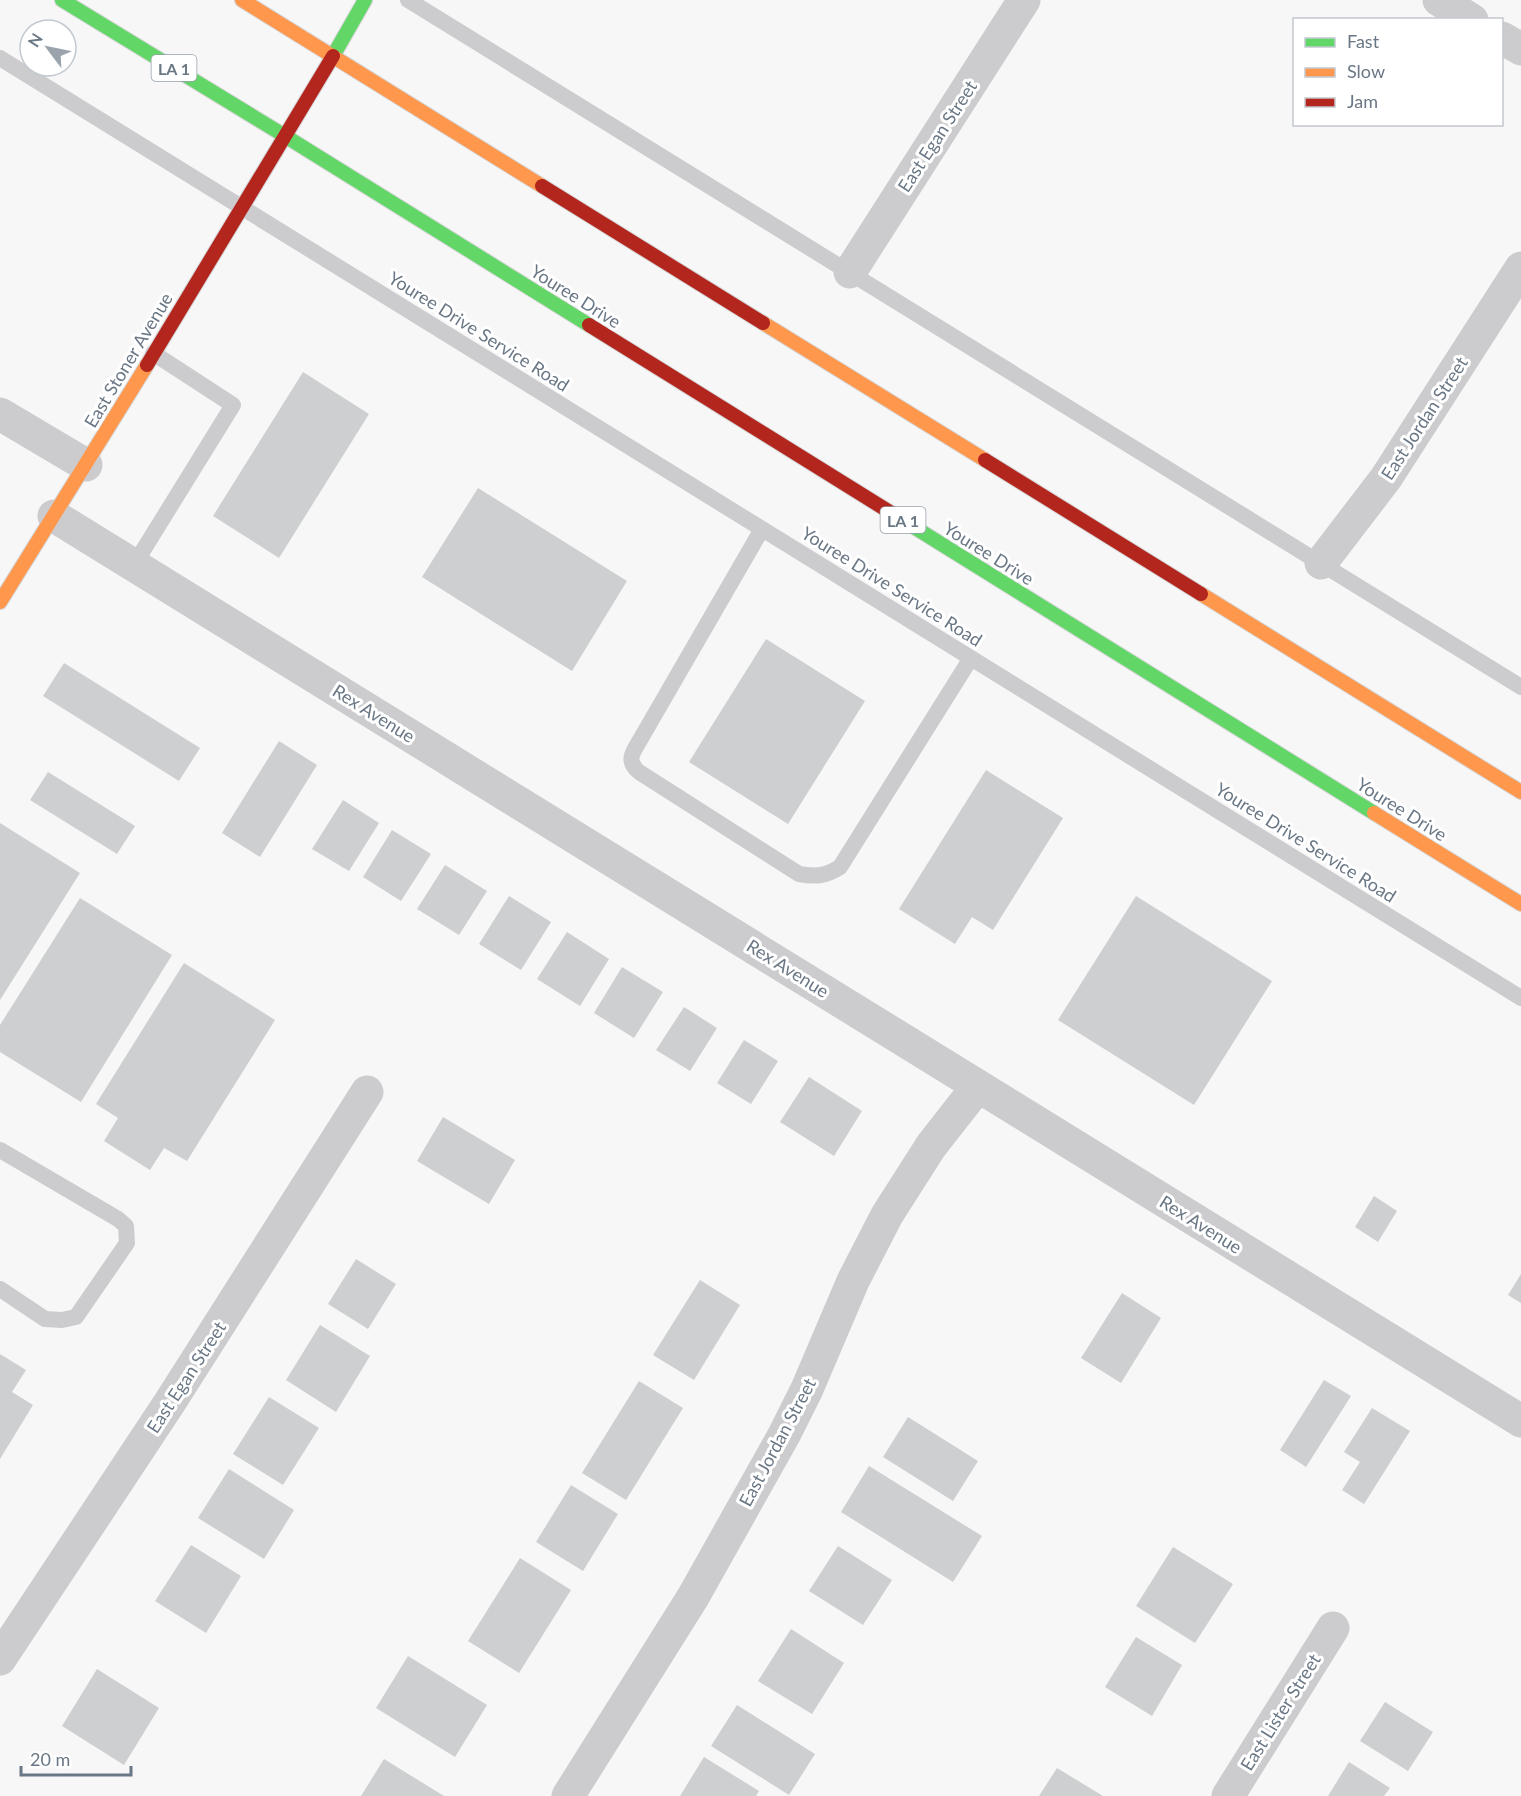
<svg xmlns="http://www.w3.org/2000/svg" width="1521" height="1796" viewBox="0 0 1521 1796" font-family="Lato,sans-serif">
<style>
.building{fill:#cecfd0}
.lines{fill:none;stroke-linecap:round;stroke-linejoin:round}
.fast-casing{stroke:#d4d5d6;stroke-width:16}
.slow-casing{stroke:#d4d5d6;stroke-width:16}
.jam-casing{stroke:#d4d5d6;stroke-width:16}
.lane{stroke:#ccccce;stroke-width:16}
.street{stroke:#ccccce;stroke-width:33}
.fast{stroke:#63d668;stroke-width:14}
.slow{stroke:#ff974d;stroke-width:14}
.jam{stroke:#b3261e;stroke-width:14}
.labels{text-anchor:middle;dominant-baseline:central;stroke-width:6;stroke-linejoin:round;paint-order:stroke}
.shield{fill:#fff;stroke:#97a0aa;stroke-width:1.5}
.shield-label{font-size:16px;font-weight:bold;fill:#6a7785}
.street-label{font-size:18px;fill:#6a7785;stroke:#fff}
</style>
<rect width="100%" height="100%" fill="#f7f7f7"/>
<path class="building" d="M 303,372 L 369,414 L 279,558 L 213,516 Z
M 478,488 L 627,581 L 572,671 L 422,577 Z
M 766,639 L 865,701 L 788,824 L 689,762 Z
M 64,663 L 200,748 L 179,781 L 43,696 Z
M 279,741 L 317,765 L 260,857 L 222,833 Z
M 986,770 L 1063,818 L 993,930 L 972,917 L 955,944 L 899,909 Z
M 48,772 L 135,826 L 117,854 L 30,800 Z
M 343,800 L 379,823 L 349,871 L 312,849 Z
M 0,823 L 80,873 L 0,1000 Z
M 392,830 L 431,854 L 401,901 L 363,877 Z
M 445,865 L 487,891 L 459,935 L 417,909 Z
M 509,896 L 551,922 L 521,970 L 479,944 Z
M 1136,896 L 1272,981 L 1194,1105 L 1058,1020 Z
M 80,898 L 172,955 L 81,1102 L 0,1052 L 0,1025 Z
M 567,932 L 609,959 L 580,1006 L 537,979 Z
M 184,963 L 275,1020 L 187,1161 L 164,1148 L 150,1170 L 104,1141 L 118,1118 L 96,1104 Z
M 622,967 L 663,992 L 634,1038 L 594,1013 Z
M 684,1007 L 717,1028 L 690,1071 L 656,1050 Z
M 744,1040 L 778,1061 L 751,1104 L 717,1083 Z
M 809,1077 L 862,1111 L 834,1156 L 780,1122 Z
M 443,1117 L 515,1160 L 489,1204 L 417,1161 Z
M 1374,1196 L 1397,1211 L 1378,1242 L 1355,1227 Z
M 356,1259 L 396,1284 L 368,1329 L 328,1304 Z
M 1521,1274 L 1521,1303 L 1508,1295 Z
M 700,1280 L 740,1305 L 694,1380 L 653,1355 Z
M 1122,1293 L 1161,1318 L 1121,1383 L 1081,1358 Z
M 320,1325 L 370,1356 L 336,1412 L 286,1380 Z
M 0,1354 L 26,1370 L 12,1392 L 33,1405 L 0,1459 Z
M 1324,1380 L 1351,1396 L 1306,1467 L 1280,1450 Z
M 639,1381 L 683,1408 L 626,1500 L 582,1473 Z
M 269,1397 L 319,1428 L 283,1485 L 233,1454 Z
M 1372,1408 L 1410,1431 L 1364,1504 L 1342,1490 L 1360,1462 L 1344,1452 Z
M 908,1417 L 978,1461 L 953,1501 L 883,1457 Z
M 869,1466 L 982,1536 L 953,1582 L 841,1512 Z
M 229,1469 L 294,1510 L 264,1559 L 198,1518 Z
M 571,1485 L 618,1514 L 583,1571 L 536,1542 Z
M 191,1545 L 241,1576 L 206,1633 L 155,1601 Z
M 838,1546 L 892,1580 L 863,1625 L 809,1591 Z
M 1173,1547 L 1233,1584 L 1195,1643 L 1136,1606 Z
M 520,1558 L 571,1590 L 519,1673 L 468,1641 Z
M 791,1629 L 844,1663 L 812,1714 L 758,1681 Z
M 1136,1637 L 1182,1665 L 1152,1716 L 1105,1687 Z
M 408,1656 L 487,1705 L 455,1757 L 376,1708 Z
M 97,1669 L 159,1708 L 124,1765 L 62,1726 Z
M 1385,1702 L 1433,1732 L 1408,1771 L 1360,1741 Z
M 737,1705 L 815,1754 L 789,1795 L 711,1746 Z
M 704,1757 L 759,1791 L 756,1796 L 680,1796 Z
M 384,1759 L 444,1796 L 361,1796 Z
M 1349,1762 L 1390,1788 L 1384,1796 L 1328,1796 Z
M 1057,1768 L 1103,1796 L 1039,1796 Z"/>
<g class="lines">
<g class="fast-casing">
<path id="fast" d="M 62,0 L 285,136 L 589,325
M 333,56 L 365,0
M 893,514 L 1374,813"/>
</g>
<g class="slow-casing">
<path id="slow" d="M 242,0 L 542,186
M 763,323 L 985,460
M 1201,594 L 1521,792
M 0,602 L 147,365
M 1374,813 L 1521,904"/>
</g>
<g class="jam-casing">
<path id="jam" d="M 285,136 L 333,56
M 542,186 L 763,323
M 589,325 L 893,514
M 147,365 L 285,136
M 985,460 L 1201,594"/>
</g>
<path class="lane" d="M 408,0 L 1521,687
M 0,58 L 1521,998
M 762,529 L 640,740 C 632,753 626,761 639,772 L 799,874 C 816,877 826,876 840,867 L 971,658
M 134,565 L 233,405 L 153,353
M 0,1150 L 118,1219 L 126,1226 L 127,1243 L 76,1317 L 62,1320 L 45,1319 L 0,1289"/>
<path class="street" d="M 1439,0 L 1472,20
M 1502,38 L 1521,49
M 850,272 L 1024,0
M 0,414 L 86,465
M 54,516 L 1521,1421
M 1321,563 L 1386,478 L 1521,268
M 0,1659 L 170,1402 L 367,1092
M 568,1796 L 693,1597 L 784,1435 L 807,1389 L 853,1281 L 887,1215 L 931,1146 L 978,1086
M 1228,1796 L 1333,1628"/>
<use href="#fast" class="fast"/>
<use href="#slow" class="slow"/>
<use href="#jam" class="jam"/>
</g>
<g class="labels">
<g class="shield">
<rect x="151.5" y="55" width="45" height="26" rx="4.5"/>
<rect x="880.5" y="507" width="45" height="26" rx="4.5"/>
</g>
<g class="shield-label">
<text x="174" y="68">LA 1</text>
<text x="903" y="520">LA 1</text>
</g>
<g class="street-label">
<text transform="translate(937 136) rotate(-57)">East Egan Street</text>
<text transform="translate(576 296) rotate(32)">Youree Drive</text>
<text transform="translate(479 331) rotate(32)">Youree Drive Service Road</text>
<text transform="translate(128 360) rotate(-59)">East Stoner Avenue</text>
<text transform="translate(1424 418) rotate(-57)">East Jordan Street</text>
<text transform="translate(989 553) rotate(32)">Youree Drive</text>
<text transform="translate(892 586) rotate(32)">Youree Drive Service Road</text>
<text transform="translate(374 713) rotate(32)">Rex Avenue</text>
<text transform="translate(1402 809) rotate(32)">Youree Drive</text>
<text transform="translate(1306 842) rotate(32)">Youree Drive Service Road</text>
<text transform="translate(788 968) rotate(32)">Rex Avenue</text>
<text transform="translate(1201 1224) rotate(32)">Rex Avenue</text>
<text transform="translate(186 1377) rotate(-57)">East Egan Street</text>
<text transform="translate(777 1442) rotate(-62)">East Jordan Street</text>
<text transform="translate(1280 1712) rotate(-58)">East Lister Street</text>
</g>
</g>
<rect x="1293" y="18" width="210" height="108" fill="#ffffff" stroke="#c3c9ce" stroke-width="1.5"/>
<rect x="1305" y="38" width="30" height="9" fill="#63d668" stroke="#c3c9ce" stroke-width="1.5"/>
<text x="1347" y="48" font-size="18" fill="#6a7785">Fast</text>
<rect x="1305" y="68" width="30" height="9" fill="#ff974d" stroke="#c3c9ce" stroke-width="1.5"/>
<text x="1347" y="78" font-size="18" fill="#6a7785">Slow</text>
<rect x="1305" y="98" width="30" height="9" fill="#b3261e" stroke="#c3c9ce" stroke-width="1.5"/>
<text x="1347" y="108" font-size="18" fill="#6a7785">Jam</text>
<g transform="translate(48 48) rotate(302)"><circle r="28" fill="#ffffff" stroke="#c3c9ce" stroke-width="1.5"/>
<path d="M0-4.5L10 22L0 15L-10 22Z" fill="#9ba4ad"/>
<text y="-9" font-size="16" font-weight="bold" text-anchor="middle" fill="#6a7785">N</text>
</g>
<path d="M21 1766v9h110v-9" fill="none" stroke="#6a7785" stroke-width="3"/>
<text x="30" y="1766" font-size="18" fill="#6a7785" stroke="#ffffff" stroke-width="4.5" paint-order="stroke">20 m</text>
</svg>
